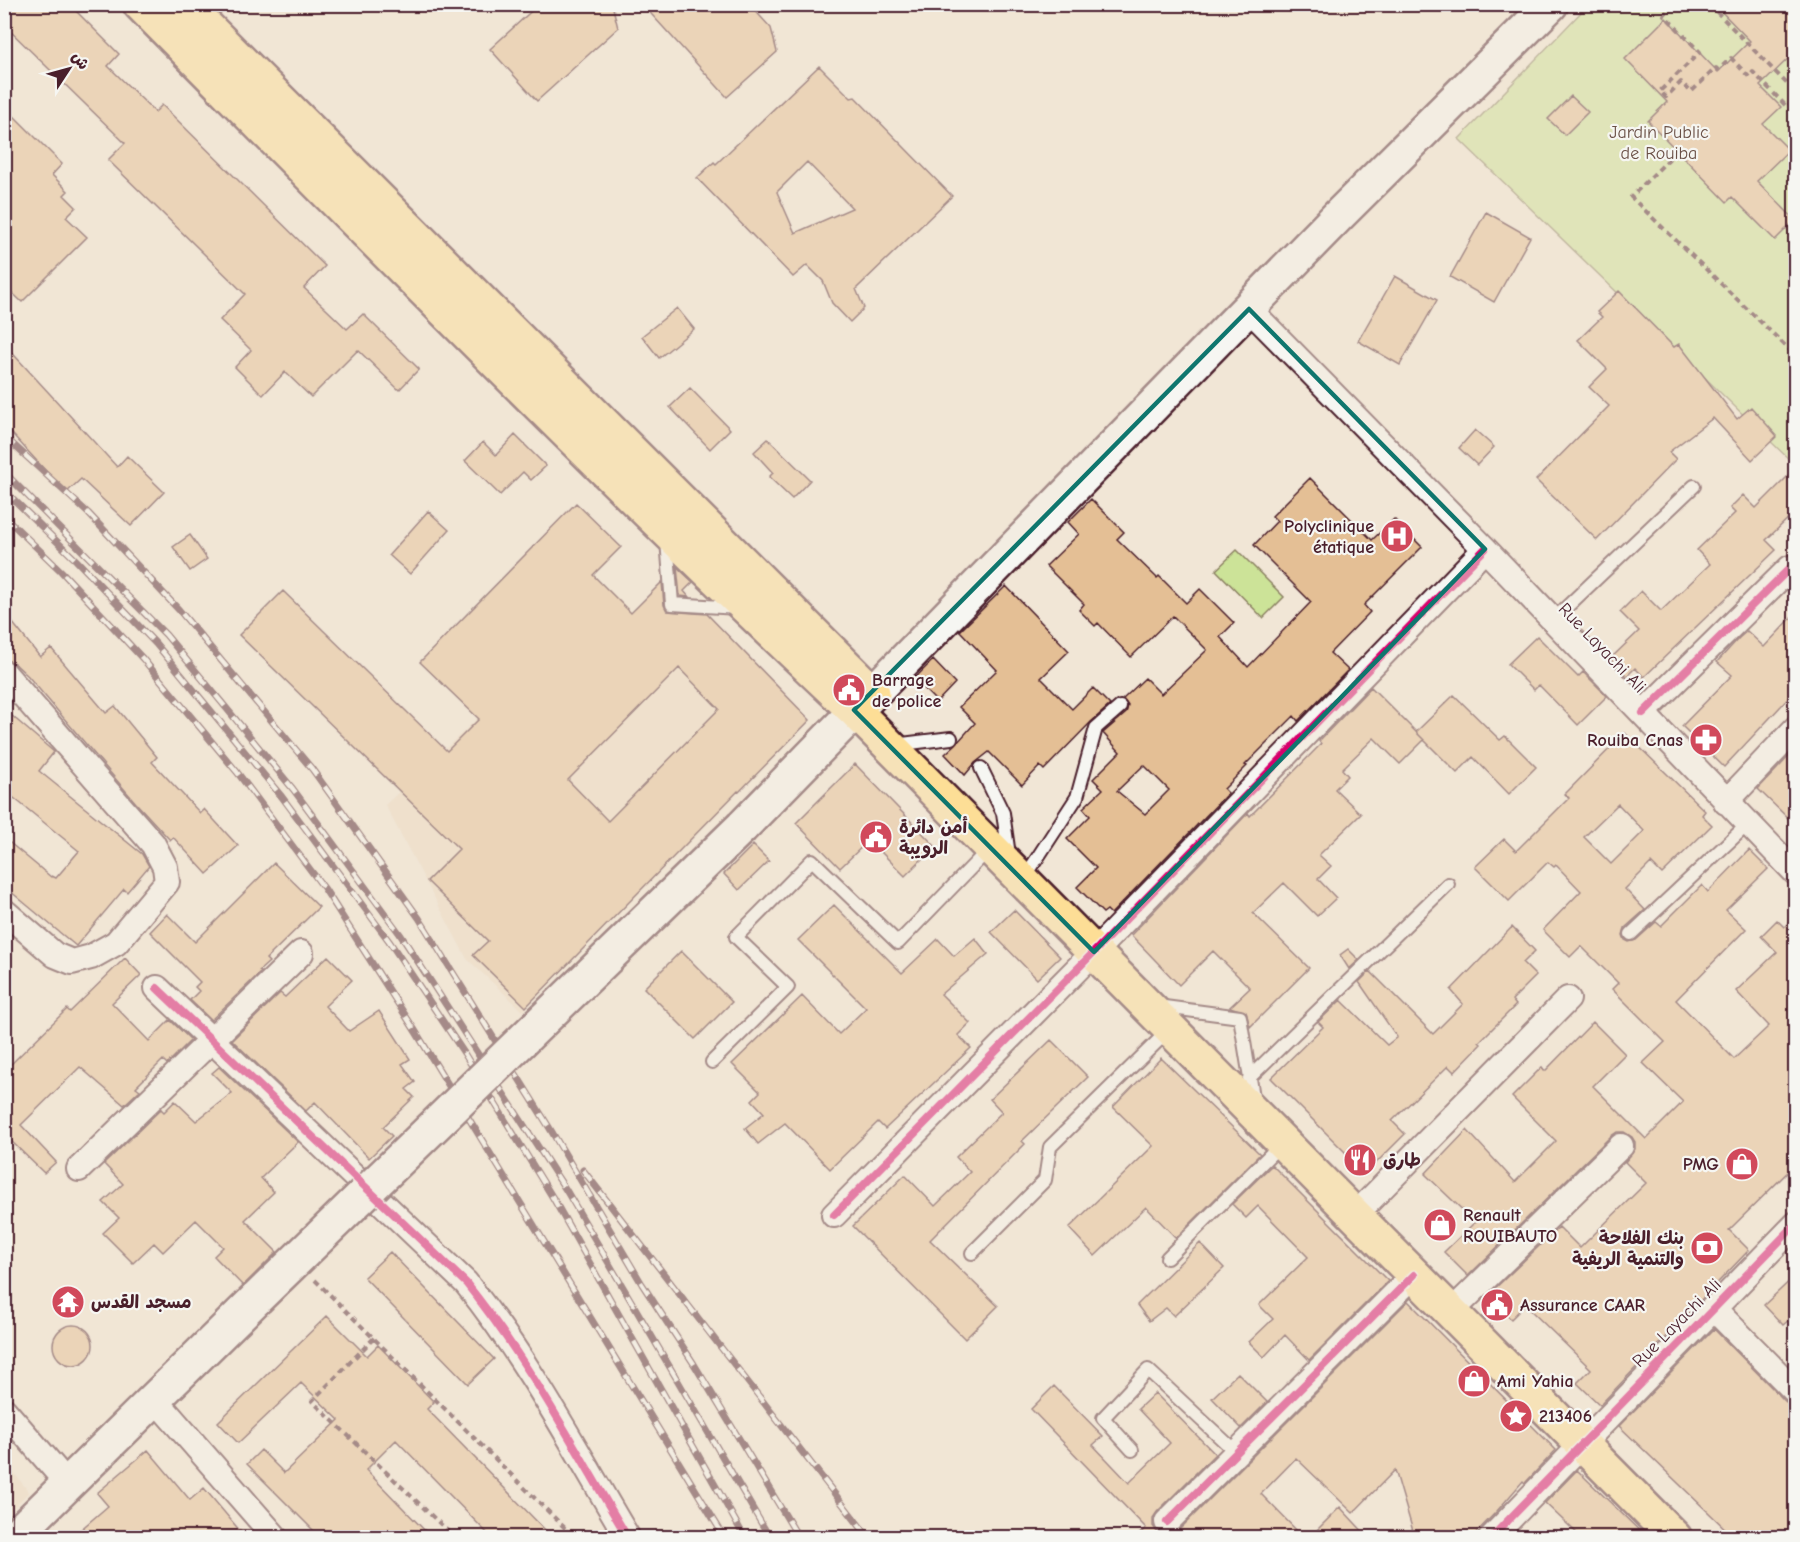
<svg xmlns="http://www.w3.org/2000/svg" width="1800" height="1542" viewBox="0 0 1800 1542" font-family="'Comic Neue','Playpen Sans Arabic',sans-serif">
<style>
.built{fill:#eddac2}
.green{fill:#cce398;stroke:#8b8162;stroke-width:1.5}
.building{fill:#e4bf95;stroke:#4a1f2b;stroke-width:1.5;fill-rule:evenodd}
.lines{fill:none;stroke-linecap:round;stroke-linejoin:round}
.lane-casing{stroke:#4a1f2b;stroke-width:16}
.street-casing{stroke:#4a1f2b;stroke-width:28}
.secondary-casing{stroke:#4a1f2b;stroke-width:38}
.highway-casing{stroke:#4a1f2b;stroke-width:38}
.path{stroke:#4a1f2b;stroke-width:4;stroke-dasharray:6 4.5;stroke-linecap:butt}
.lane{stroke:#f6f6f2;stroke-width:12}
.street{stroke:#f6f6f2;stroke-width:24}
.secondary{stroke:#f6f6f2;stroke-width:33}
.highway{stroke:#fdde96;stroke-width:33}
.rail-casing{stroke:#4a1f2b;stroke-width:7}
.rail{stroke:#f6f6f2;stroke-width:4.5;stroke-dasharray:14;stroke-linecap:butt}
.secondary-bridge-casing{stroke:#4a1f2b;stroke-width:38;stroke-linecap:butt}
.secondary-bridge{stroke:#f6f6f2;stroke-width:33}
.cycleway-casing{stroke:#f6f6f2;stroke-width:11}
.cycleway{stroke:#d6006c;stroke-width:8}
.marked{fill:none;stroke:#0f766e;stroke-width:4.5;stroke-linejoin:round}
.labels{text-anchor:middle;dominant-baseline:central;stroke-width:4.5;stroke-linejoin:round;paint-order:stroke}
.park-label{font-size:18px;fill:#6a5046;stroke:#f6f6f2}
.poi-label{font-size:18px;font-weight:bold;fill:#4a1f2b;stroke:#f6f6f2;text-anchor:start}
.street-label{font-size:18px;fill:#4a1f2b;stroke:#f6f6f2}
</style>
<rect width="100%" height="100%" fill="#f1e6d6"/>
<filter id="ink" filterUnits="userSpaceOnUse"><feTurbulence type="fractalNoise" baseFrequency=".0167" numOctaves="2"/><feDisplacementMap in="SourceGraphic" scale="12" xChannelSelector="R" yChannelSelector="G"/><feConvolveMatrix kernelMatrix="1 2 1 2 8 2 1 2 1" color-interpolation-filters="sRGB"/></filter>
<g filter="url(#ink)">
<path class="built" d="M 609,589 L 671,651 L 706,614 L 810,720 L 523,1011 L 467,959 L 385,805 L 495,702 Z
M 5,1461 L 29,1492 L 5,1516 Z"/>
<path class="green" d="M 1588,5 L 1795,5 L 1795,465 L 1459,139 Z
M 1237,550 L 1284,597 L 1263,618 L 1216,570 Z"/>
<path class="building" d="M 4,4 L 69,4 L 119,54 L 108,66 L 155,112 L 162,105 L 325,266 L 304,288 L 347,329 L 363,314 L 419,369 L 399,390 L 358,350 L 311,397 L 285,372 L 263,395 L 235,367 L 251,350 L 220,320 L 245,294 L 108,160 L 125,143 L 4,25 Z
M 539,4 L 612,4 L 618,28 L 537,101 L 490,49 Z
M 642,4 L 749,4 L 771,28 L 777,52 L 727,97 Z
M 1714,4 L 1796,4 L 1796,51 L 1760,86 L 1781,107 L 1763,124 L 1789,150 L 1757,181 L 1795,220 L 1775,240 L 1732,197 L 1727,202 L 1648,121 L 1667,102 L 1625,59 L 1666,18 L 1718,72 L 1750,41 Z
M 819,66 L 851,98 L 855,97 L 952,196 L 856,289 L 864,308 L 850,322 L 832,303 L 823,281 L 807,265 L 793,277 L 697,178 L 714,162 L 716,164 ZM 807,162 L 852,208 L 795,233 L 777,192 Z
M 1571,96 L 1588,112 L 1565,135 L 1548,119 Z
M 4,106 L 62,164 L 52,175 L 68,191 L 64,195 L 76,207 L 66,217 L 87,237 L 22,302 L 4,285 Z
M 1486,212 L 1530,237 L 1494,302 L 1450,277 Z
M 1395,276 L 1437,300 L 1400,365 L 1358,341 Z
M 1619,291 L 1674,347 L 1679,344 L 1737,419 L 1751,407 L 1777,436 L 1752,460 L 1713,418 L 1669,452 L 1676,459 L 1597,540 L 1536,480 L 1609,406 L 1589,387 L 1607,369 L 1578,340 L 1602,317 L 1597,312 Z
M 677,308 L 694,329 L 659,358 L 642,336 Z
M 4,344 L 117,467 L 127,456 L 164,492 L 131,526 L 81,479 L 66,493 L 4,425 Z
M 690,388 L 730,429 L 710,449 L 670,407 Z
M 1475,430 L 1494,447 L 1477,465 L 1459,448 Z
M 515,435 L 546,466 L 531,480 L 523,472 L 500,495 L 465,461 L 483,442 L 496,455 Z
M 768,439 L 810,480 L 792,499 L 769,477 L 773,473 L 754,452 Z
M 1796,468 L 1796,511 L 1766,540 L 1776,550 L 1644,677 L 1635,668 L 1627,676 L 1610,659 L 1639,631 L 1620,612 L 1641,591 L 1661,611 L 1710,564 L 1697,550 L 1735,513 L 1730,508 L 1743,495 L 1756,508 Z
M 1310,478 L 1372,540 L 1394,519 L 1422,547 L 1364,605 L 1370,612 L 1330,653 L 1348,670 L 1298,721 L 1294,716 L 1245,765 L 1247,766 L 1224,789 L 1228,793 L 1111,914 L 1107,910 L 1103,913 L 1077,887 L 1096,868 L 1067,839 L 1090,816 L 1083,808 L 1103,789 L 1093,779 L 1120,752 L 1103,733 L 1126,713 L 1128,706 L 1123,699 L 1145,678 L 1161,694 L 1207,650 L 1173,616 L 1131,657 L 1098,623 L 1095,626 L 1079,610 L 1084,604 L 1046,566 L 1079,534 L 1068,522 L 1091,499 L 1124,532 L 1117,539 L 1157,578 L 1159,576 L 1186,603 L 1200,589 L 1234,623 L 1220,637 L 1248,667 L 1311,602 L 1254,545 L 1277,521 L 1272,516 ZM 1144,765 L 1169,790 L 1145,814 L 1117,791 Z
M 576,503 L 621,547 L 593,575 L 631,613 L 662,582 L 664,605 L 667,611 L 707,614 L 810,720 L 739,792 L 738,791 L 526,1007 L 473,955 L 488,941 L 427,881 L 459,849 L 239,635 L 283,591 L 447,751 L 479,719 L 420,662 ZM 679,668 L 719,709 L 608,821 L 568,780 Z
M 428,511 L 449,530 L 410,574 L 389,555 Z
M 190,535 L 207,559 L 190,571 L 173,547 Z
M 677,567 L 693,582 L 684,591 L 689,597 L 680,596 Z
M 1006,586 L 1069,651 L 1041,678 L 1072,709 L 1093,688 L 1110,705 L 1091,722 L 1044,770 L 1040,766 L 1022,785 L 989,752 L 975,763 L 965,775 L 945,754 L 956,744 L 975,723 L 959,707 L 997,670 L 960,631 Z
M 4,612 L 40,657 L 51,648 L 106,713 L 115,706 L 157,757 L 152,762 L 200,813 L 204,809 L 238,846 L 207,874 L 173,837 L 170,840 L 136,803 L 28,676 L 14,663 L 4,659 Z
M 1796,613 L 1796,690 L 1724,767 L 1682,726 L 1732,675 L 1717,662 L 1739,638 L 1747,631 L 1764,647 Z
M 1537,636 L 1578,677 L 1583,672 L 1607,696 L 1578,725 L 1539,685 L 1534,690 L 1508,664 Z
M 933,660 L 955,683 L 937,702 L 914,679 Z
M 1371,687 L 1424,740 L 1400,764 L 1374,738 L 1342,769 L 1348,776 L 1335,789 L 1361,814 L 1319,855 L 1331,866 L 1318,879 L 1336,898 L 1317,916 L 1284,883 L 1253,913 L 1309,968 L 1250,1027 L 1246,1012 L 1230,1007 L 1250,988 L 1213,951 L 1179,985 L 1131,935 L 1248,813 L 1250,816 L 1321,744 L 1319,741 Z
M 1454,695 L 1500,740 L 1505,736 L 1536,767 L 1509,794 L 1473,757 L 1457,773 L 1416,732 Z
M 4,709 L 54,752 L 39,771 L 142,854 L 149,866 L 127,892 L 124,889 L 76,946 L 4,886 L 4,838 L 51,877 L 52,876 L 56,878 L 79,851 L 4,790 Z
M 1625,733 L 1705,811 L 1702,815 L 1712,825 L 1662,874 L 1651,863 L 1625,889 L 1645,910 L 1625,928 L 1623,935 L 1625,940 L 1629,942 L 1636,940 L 1656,922 L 1661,926 L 1702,885 L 1708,892 L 1749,850 L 1768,869 L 1726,910 L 1746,929 L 1676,1000 L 1734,1059 L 1769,1026 L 1736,991 L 1777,952 L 1761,936 L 1777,920 L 1784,927 L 1796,916 L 1796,1164 L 1729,1230 L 1749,1250 L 1600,1405 L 1577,1383 L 1591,1369 L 1525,1305 L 1511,1319 L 1487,1296 L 1559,1227 L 1580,1248 L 1646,1183 L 1625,1162 L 1635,1149 L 1635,1142 L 1632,1137 L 1624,1132 L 1617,1132 L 1611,1136 L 1468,1276 L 1444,1252 L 1475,1222 L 1425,1174 L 1467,1130 L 1515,1182 L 1556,1141 L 1512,1097 L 1542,1067 L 1545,1071 L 1593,1022 L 1625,1054 L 1593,1086 L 1646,1139 L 1683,1102 L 1643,1063 L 1665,1042 L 1612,989 L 1618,983 L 1581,946 L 1570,957 L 1543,930 L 1581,891 L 1556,865 L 1554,867 L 1548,862 L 1509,901 L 1475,867 L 1504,839 L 1516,851 L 1569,798 L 1565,794 ZM 1618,804 L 1644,831 L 1611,864 L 1584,837 Z
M 1796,749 L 1796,826 L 1758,789 Z
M 855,764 L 935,846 L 905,876 L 869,840 L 840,868 L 796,823 Z
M 753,845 L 769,861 L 739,890 L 724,874 Z
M 274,863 L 319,907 L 266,959 L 269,962 L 259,971 L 261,972 L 211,1020 L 190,1000 L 199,991 L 195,987 L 200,982 L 150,932 L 167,914 L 195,942 Z
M 834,905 L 902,973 L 938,939 L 954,956 L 975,938 L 988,954 L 941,994 L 970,1023 L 958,1035 L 971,1048 L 885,1129 L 878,1122 L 830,1169 L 785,1123 L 758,1144 L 745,1128 L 764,1113 L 752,1100 L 760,1092 L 732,1064 L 802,996 L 839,1034 L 866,1008 L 798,940 Z
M 1014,910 L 1060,957 L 1037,979 L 991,932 Z
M 1512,927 L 1535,951 L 1523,963 L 1536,976 L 1512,1000 L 1516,1005 L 1479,1042 L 1481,1044 L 1454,1072 L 1448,1066 L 1392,1121 L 1405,1134 L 1366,1173 L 1271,1078 L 1323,1027 L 1318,1022 L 1341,1000 L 1387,1045 L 1397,1037 L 1359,982 L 1370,971 L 1433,1034 L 1463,1004 L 1451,990 Z
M 1348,949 L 1359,960 L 1349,969 L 1340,955 Z
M 681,951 L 732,1002 L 695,1039 L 644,988 Z
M 328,956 L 352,980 L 325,1006 L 349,1031 L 379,1011 L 410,1059 L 402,1064 L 415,1082 L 406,1089 L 414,1097 L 383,1127 L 392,1136 L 369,1158 L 315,1102 L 306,1111 L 232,1040 L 280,993 L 285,997 Z
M 125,958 L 141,975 L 112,1003 L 149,1041 L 170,1020 L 191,1040 L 167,1064 L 163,1060 L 136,1087 L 140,1090 L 124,1105 L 80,1067 L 21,1125 L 56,1162 L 44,1173 L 8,1138 L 4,1141 L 4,1071 L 67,1009 L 70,1012 Z
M 1051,1040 L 1088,1077 L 1022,1141 L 1025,1144 L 930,1240 L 998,1306 L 965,1339 L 853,1226 L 905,1175 L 935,1206 L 970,1172 L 956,1157 L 1002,1112 L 990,1099 Z
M 1161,1058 L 1260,1154 L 1176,1238 L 1146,1207 L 1095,1256 L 1069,1228 L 1153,1146 L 1113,1107 Z
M 219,1067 L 298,1142 L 261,1178 L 274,1192 L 245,1220 L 277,1252 L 243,1286 L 214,1256 L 223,1247 L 196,1220 L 163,1252 L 154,1243 L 133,1263 L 103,1233 L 119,1218 L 103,1202 L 123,1184 L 104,1164 L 161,1109 L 164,1112 L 175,1101 L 196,1121 L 232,1093 L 212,1073 Z
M 1272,1165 L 1388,1281 L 1309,1360 L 1285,1335 L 1264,1357 L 1249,1342 L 1273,1319 L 1259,1305 L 1308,1257 L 1258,1206 L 1246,1218 L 1232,1204 Z
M 1200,1243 L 1224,1268 L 1174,1316 L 1166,1308 L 1149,1321 L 1137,1305 Z
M 390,1252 L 494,1359 L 468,1384 L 364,1277 Z
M 1796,1275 L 1796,1314 L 1783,1325 L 1764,1305 Z
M 1408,1301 L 1556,1450 L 1525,1483 L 1523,1481 L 1497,1511 L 1471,1538 L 1415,1538 L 1395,1470 L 1353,1513 L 1296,1458 L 1261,1494 L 1304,1538 L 1135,1538 L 1146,1528 L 1031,1409 L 1054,1386 L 1103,1436 L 1093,1445 L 1129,1483 L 1170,1443 L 1138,1409 L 1155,1393 L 1215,1454 L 1157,1512 L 1153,1518 L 1153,1526 L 1157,1532 L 1164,1536 L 1171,1536 L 1177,1532 Z
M 327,1316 L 367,1356 L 378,1345 L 434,1402 L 427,1409 L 553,1538 L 492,1538 L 396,1440 L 366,1470 L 432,1538 L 321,1538 L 247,1464 L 261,1450 L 284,1473 L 339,1420 L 301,1383 L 238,1443 L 218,1422 Z
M53 1345a20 20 0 1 1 40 0a20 20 0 1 1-40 0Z
M 1714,1329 L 1786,1402 L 1796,1406 L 1796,1538 L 1735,1538 L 1619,1426 Z
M 1238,1373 L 1267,1402 L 1241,1428 L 1212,1398 Z
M 148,1450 L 190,1500 L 204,1488 L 246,1538 L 71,1538 L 108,1506 L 97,1493 Z
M 1577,1470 L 1647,1538 L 1582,1538 L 1545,1503 Z
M 1340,1507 L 1369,1538 L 1309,1538 Z"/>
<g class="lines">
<g class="lane-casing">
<path id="lane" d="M 667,540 L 672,604 L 738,608
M 1553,620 L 1694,486
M 894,745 L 951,738
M 981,768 L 1003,813 L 1009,855
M 1023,880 L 1077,797 L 1096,728 L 1120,707
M 1631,934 L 1748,824
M 1157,1006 L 1240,1017 L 1254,1103
M 712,1062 L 788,987 L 736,937 L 812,860 L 898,943 L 990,848
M 1249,1078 L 1448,884
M 972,1253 L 1045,1180 L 1050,1147 L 1170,1029
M 1167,1258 L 1282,1143
M 1132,1450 L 1103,1418 L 1148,1370 L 1237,1453"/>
</g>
<g class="street-casing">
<path id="street" d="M 1249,309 L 1485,549 L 1796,873
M 4,673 L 153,844 L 165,867 L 167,882 L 116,943 L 91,957 L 72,962 L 55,955 L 4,911
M 1643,713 L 1790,568 L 1796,568
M 1726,802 L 1796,728
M 157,988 L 466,1283 C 529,1361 576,1451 628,1538
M 79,1169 L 301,953
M 834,1215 L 1094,952 L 1485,549
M 1355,1215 L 1568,999
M 1713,1308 L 1796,1392
M 1451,1312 L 1621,1146
M 154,1398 L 276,1538
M 4,1410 L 67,1483
M 1167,1522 L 1414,1275
M 1491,1538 L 1796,1224"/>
</g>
<g class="secondary-casing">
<path id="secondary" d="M 742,827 L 1339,215 L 1551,4
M 13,1538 L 257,1298"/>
</g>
<g class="highway-casing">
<path id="highway" d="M 140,4 C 376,242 610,481 854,710 L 1675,1538
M 184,4 L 873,693"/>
</g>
<path class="path" d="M 1674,4 L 1664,15 L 1700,52 L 1660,91 L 1666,97 L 1681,82 L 1691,92 L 1716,68 L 1718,70 L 1731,58 L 1749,77 L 1753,72 L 1787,107 L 1796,99
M 1709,4 L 1796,93
M 1677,151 L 1631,197 L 1796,356
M 315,1280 L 575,1538
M 374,1338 L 312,1401 L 455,1538"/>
<use href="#lane" class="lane"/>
<use href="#street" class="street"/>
<use href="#secondary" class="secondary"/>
<use href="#highway" class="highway"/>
<g class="rail-casing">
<path id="rail" d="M 4,436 L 88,513 L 179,610 L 312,769 L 419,918 L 549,1127 L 642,1284 L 694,1364 L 799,1538
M 4,472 L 166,635 L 293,789 L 400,934 L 566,1190 L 770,1538
M 4,490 L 76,560 L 156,644 L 282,797 L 389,941 L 464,1053 L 553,1198 L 745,1538
M 4,516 L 61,571 L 143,659 L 237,772 L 324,888 L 416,1032 L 725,1538
M 583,1170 L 869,1538"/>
</g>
<use href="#rail" class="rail"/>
<g class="secondary-bridge-casing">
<path id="secondary-bridge" d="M 257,1298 L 742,827"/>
</g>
<use href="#secondary-bridge" class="secondary-bridge"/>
<g class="cycleway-casing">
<path id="cycleway" d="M 1643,713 L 1790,568 L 1796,568
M 157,988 L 466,1283 C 529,1361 576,1451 628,1538
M 834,1215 L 1094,952 L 1485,549
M 1167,1522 L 1414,1275
M 1491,1538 L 1796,1224"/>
</g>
<use href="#cycleway" class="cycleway"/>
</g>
</g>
<path d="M0 0H1800V1542H0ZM 1249,309 L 1485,549 L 1094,952 L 854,710 Z" fill="#f1e6d6" fill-opacity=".55" fill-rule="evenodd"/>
<path class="marked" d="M 1249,309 L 1485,549 L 1094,952 L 854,710 Z"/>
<defs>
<g id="hospital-disc" transform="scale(1.725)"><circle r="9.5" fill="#d1495b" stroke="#f6f6f2"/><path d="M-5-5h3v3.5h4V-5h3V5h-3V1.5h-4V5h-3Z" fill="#fff"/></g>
<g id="civic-disc" transform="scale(1.725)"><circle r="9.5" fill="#d1495b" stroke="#f6f6f2"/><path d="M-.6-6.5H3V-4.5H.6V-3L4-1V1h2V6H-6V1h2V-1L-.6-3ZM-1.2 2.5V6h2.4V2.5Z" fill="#fff"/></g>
<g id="pharmacy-disc" transform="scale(1.725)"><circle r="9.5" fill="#d1495b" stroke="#f6f6f2"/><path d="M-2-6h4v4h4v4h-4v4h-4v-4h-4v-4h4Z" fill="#fff"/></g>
<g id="restaurant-disc" transform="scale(1.725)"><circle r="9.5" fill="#d1495b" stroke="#f6f6f2"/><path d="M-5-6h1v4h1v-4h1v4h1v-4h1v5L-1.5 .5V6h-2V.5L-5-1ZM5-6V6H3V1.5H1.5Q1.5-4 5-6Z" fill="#fff"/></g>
<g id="shop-disc" transform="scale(1.725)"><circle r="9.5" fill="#d1495b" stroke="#f6f6f2"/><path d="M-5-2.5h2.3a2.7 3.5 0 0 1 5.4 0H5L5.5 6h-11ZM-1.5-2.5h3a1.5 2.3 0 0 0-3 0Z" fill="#fff"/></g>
<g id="bank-disc" transform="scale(1.725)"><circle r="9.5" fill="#d1495b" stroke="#f6f6f2"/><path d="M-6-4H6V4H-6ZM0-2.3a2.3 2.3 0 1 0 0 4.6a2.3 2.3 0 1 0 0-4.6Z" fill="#fff"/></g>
<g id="temple-disc" transform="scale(1.725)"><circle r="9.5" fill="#d1495b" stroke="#f6f6f2"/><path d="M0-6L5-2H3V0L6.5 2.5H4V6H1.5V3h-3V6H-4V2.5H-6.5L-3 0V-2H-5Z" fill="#fff"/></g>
<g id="sight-disc" transform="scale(1.725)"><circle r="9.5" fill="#d1495b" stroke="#f6f6f2"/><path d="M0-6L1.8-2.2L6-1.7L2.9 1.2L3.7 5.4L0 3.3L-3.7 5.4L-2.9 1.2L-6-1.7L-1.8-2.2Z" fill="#fff"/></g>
</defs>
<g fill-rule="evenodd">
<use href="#hospital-disc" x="1397" y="536"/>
<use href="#civic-disc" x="849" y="690"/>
<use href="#pharmacy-disc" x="1706" y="740"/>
<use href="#civic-disc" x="876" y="837"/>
<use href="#restaurant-disc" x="1360" y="1160"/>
<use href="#shop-disc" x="1742" y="1164"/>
<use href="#shop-disc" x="1440" y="1225"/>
<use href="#bank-disc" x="1707" y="1248"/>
<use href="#temple-disc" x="68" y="1302"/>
<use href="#civic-disc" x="1497" y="1305"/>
<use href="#shop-disc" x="1474" y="1381"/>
<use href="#sight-disc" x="1516" y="1416"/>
</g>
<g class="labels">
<g class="park-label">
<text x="1659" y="132">Jardin Public<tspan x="1659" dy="21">de Rouiba</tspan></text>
</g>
<g class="poi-label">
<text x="1374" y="526" text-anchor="end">Polyclinique<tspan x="1374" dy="21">étatique</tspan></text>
<text x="872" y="680">Barrage<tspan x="872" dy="21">de police</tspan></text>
<text x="1683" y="740" text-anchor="end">Rouiba Cnas</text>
<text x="899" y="827">أمن دائرة<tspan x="899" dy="21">الرويبة</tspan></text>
<text x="1383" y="1160">طارق</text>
<text x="1719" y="1164" text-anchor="end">PMG</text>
<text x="1463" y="1215">Renault<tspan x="1463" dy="21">ROUIBAUTO</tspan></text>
<text x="1684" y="1238" text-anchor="end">بنك الفلاحة<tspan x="1684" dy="21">والتنمية الريفية</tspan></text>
<text x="91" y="1302">مسجد القدس</text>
<text x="1520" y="1305">Assurance CAAR</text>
<text x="1497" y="1381">Ami Yahia</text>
<text x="1539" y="1416">213406</text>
</g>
<g class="street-label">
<text transform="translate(1602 648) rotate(46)">Rue Layachi Ali</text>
<text transform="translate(1677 1323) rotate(-45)">Rue Layachi Ali</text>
</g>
</g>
<rect width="1800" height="1542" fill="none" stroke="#f6f6f2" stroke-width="24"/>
<rect x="12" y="12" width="1776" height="1518" fill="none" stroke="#4a1f2b" stroke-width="2" filter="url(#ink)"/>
<g transform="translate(69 69) rotate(54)" stroke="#f6f6f2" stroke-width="4.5" paint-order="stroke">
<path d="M0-4.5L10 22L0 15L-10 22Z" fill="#4a1f2b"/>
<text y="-9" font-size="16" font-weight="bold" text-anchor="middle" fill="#4a1f2b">ش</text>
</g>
</svg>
